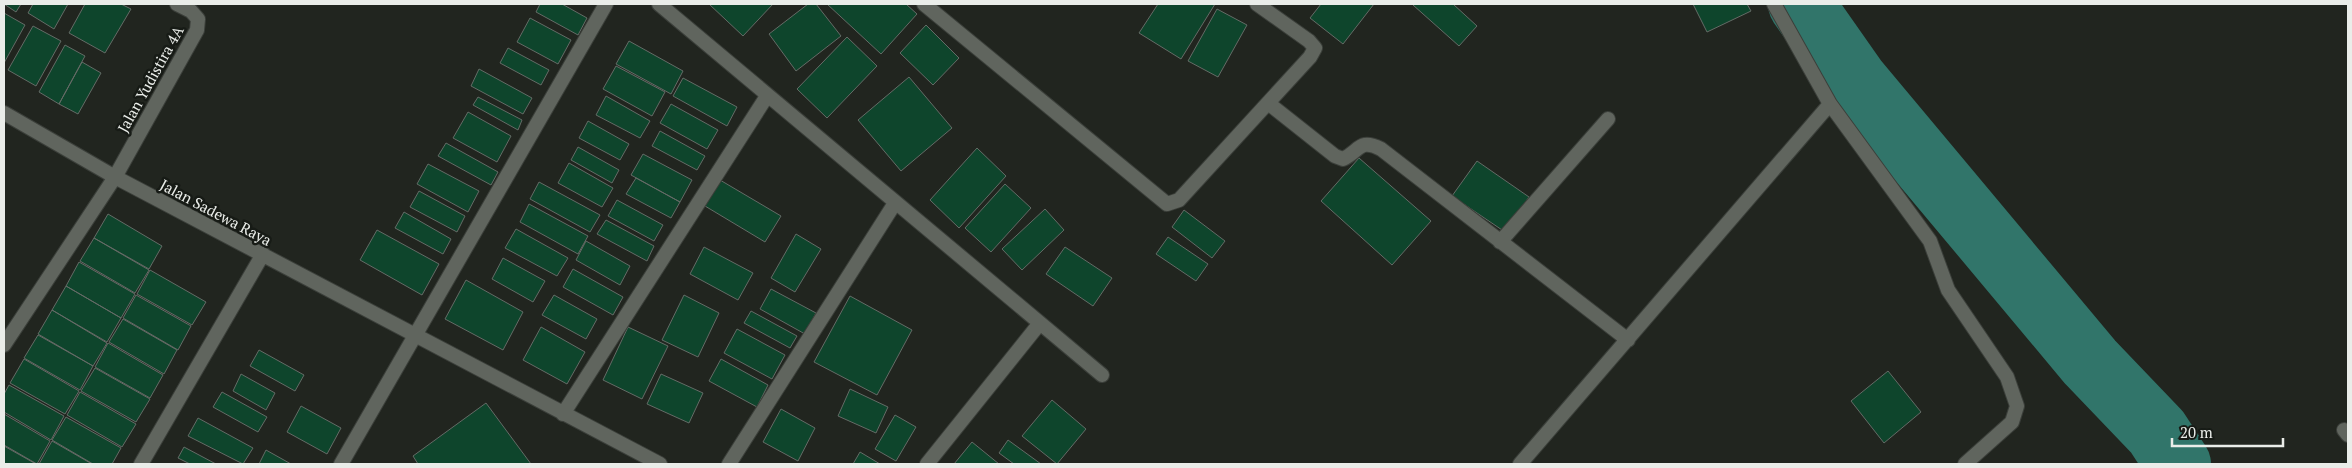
<svg xmlns="http://www.w3.org/2000/svg" width="2352" height="468" viewBox="0 0 2352 468" font-family="'PT Serif',serif">
<style>
.lines{fill:none;stroke-linecap:round;stroke-linejoin:round}
.river{stroke:#31756a;stroke-width:66}
.building{fill:#0e452c;stroke:#646b66}
.minor-casing{stroke:#3b3f3a;stroke-width:16}
.minor{stroke:#60655e;stroke-width:14}
.labels{text-anchor:middle;dominant-baseline:central;stroke-width:5;stroke-linejoin:round;paint-order:stroke}
.street-label{font-size:15px;fill:#eaede9;stroke:#171b16}
</style>
<rect width="100%" height="100%" fill="#21251f"/>
<g class="lines">
<path class="river" d="M 1801,4 L 1855,81 L 2090,362 L 2157,432 L 2178,464"/>
</g>
<path class="building" d="M 4,4 L 21,4 L 16,12 Z
M 33,4 L 68,4 L 54,29 L 28,13 Z
M 85,4 L 121,4 L 131,9 L 105,53 L 69,33 Z
M 540,4 L 562,4 L 587,18 L 578,35 L 536,12 Z
M 709,4 L 773,4 L 743,36 Z
M 808,4 L 816,4 L 841,36 L 796,71 L 769,34 Z
M 827,4 L 906,4 L 917,14 L 881,54 Z
M 1158,4 L 1215,4 L 1181,59 L 1139,33 Z
M 1321,4 L 1374,4 L 1343,44 L 1310,18 Z
M 1415,4 L 1453,4 L 1477,26 L 1459,46 L 1413,5 Z
M 1693,4 L 1747,4 L 1751,11 L 1707,32 Z
M 1217,9 L 1247,25 L 1218,77 L 1188,61 Z
M 4,13 L 25,25 L 4,63 Z
M 530,18 L 571,40 L 558,64 L 517,42 Z
M 926,25 L 959,58 L 933,85 L 900,53 Z
M 33,26 L 61,41 L 36,86 L 8,70 Z
M 847,37 L 877,66 L 827,118 L 797,89 Z
M 629,41 L 683,71 L 671,94 L 616,64 Z
M 65,45 L 85,56 L 59,104 L 39,92 Z
M 508,48 L 549,70 L 541,85 L 500,63 Z
M 82,62 L 101,73 L 78,114 L 59,104 Z
M 616,66 L 665,92 L 652,116 L 603,89 Z
M 479,69 L 532,98 L 523,114 L 471,86 Z
M 909,77 L 952,128 L 901,171 L 858,120 Z
M 683,78 L 737,107 L 727,126 L 673,96 Z
M 606,96 L 650,121 L 640,138 L 596,115 Z
M 478,97 L 522,120 L 518,130 L 473,105 Z
M 671,104 L 718,130 L 707,149 L 660,123 Z
M 468,112 L 511,136 L 497,162 L 453,138 Z
M 588,121 L 629,144 L 620,160 L 579,138 Z
M 660,131 L 705,156 L 697,170 L 652,146 Z
M 446,143 L 498,172 L 491,185 L 438,156 Z
M 578,147 L 619,170 L 612,183 L 571,160 Z
M 977,148 L 1006,176 L 959,228 L 930,200 Z
M 643,154 L 692,180 L 680,202 L 631,175 Z
M 1359,158 L 1431,221 L 1392,265 L 1321,201 Z
M 1477,161 L 1529,197 L 1505,232 L 1452,196 Z
M 569,163 L 613,188 L 602,207 L 558,183 Z
M 428,164 L 479,191 L 468,212 L 417,184 Z
M 636,178 L 680,202 L 671,218 L 626,194 Z
M 720,180 L 781,216 L 765,242 L 705,206 Z
M 539,182 L 600,215 L 590,232 L 530,199 Z
M 1005,184 L 1031,208 L 991,252 L 965,228 Z
M 419,191 L 465,216 L 457,232 L 410,207 Z
M 617,200 L 663,225 L 654,241 L 608,216 Z
M 529,204 L 588,236 L 578,254 L 520,222 Z
M 1045,209 L 1064,230 L 1022,270 L 1002,249 Z
M 1184,210 L 1225,241 L 1212,258 L 1172,227 Z
M 404,212 L 451,239 L 443,254 L 395,228 Z
M 108,214 L 162,246 L 149,269 L 94,238 Z
M 606,220 L 654,246 L 647,261 L 597,234 Z
M 516,229 L 568,258 L 557,276 L 505,248 Z
M 377,230 L 439,264 L 422,295 L 360,260 Z
M 796,234 L 821,249 L 795,292 L 771,278 Z
M 1168,237 L 1208,264 L 1196,281 L 1156,254 Z
M 94,238 L 149,270 L 135,293 L 80,261 Z
M 586,241 L 630,266 L 620,285 L 576,260 Z
M 704,247 L 753,273 L 738,300 L 690,274 Z
M 1065,247 L 1112,278 L 1093,306 L 1046,274 Z
M 503,258 L 545,281 L 533,302 L 492,279 Z
M 79,262 L 135,294 L 121,318 L 66,286 Z
M 573,269 L 623,297 L 613,315 L 563,287 Z
M 150,270 L 206,302 L 192,325 L 137,294 Z
M 466,280 L 523,312 L 503,350 L 445,319 Z
M 66,286 L 121,318 L 107,342 L 52,310 Z
M 771,289 L 816,313 L 805,334 L 760,309 Z
M 136,295 L 191,326 L 178,350 L 123,318 Z
M 554,295 L 597,319 L 586,339 L 542,315 Z
M 684,295 L 719,313 L 698,357 L 662,340 Z
M 850,296 L 912,330 L 877,395 L 814,362 Z
M 52,310 L 107,343 L 93,366 L 38,334 Z
M 751,311 L 797,336 L 790,348 L 744,323 Z
M 123,319 L 177,350 L 164,374 L 109,342 Z
M 541,327 L 585,352 L 567,384 L 523,360 Z
M 628,327 L 668,346 L 642,399 L 603,380 Z
M 737,329 L 785,355 L 772,379 L 724,353 Z
M 38,335 L 93,366 L 80,390 L 24,358 Z
M 108,343 L 163,375 L 150,398 L 95,367 Z
M 259,350 L 304,375 L 295,391 L 250,366 Z
M 24,359 L 79,391 L 65,414 L 10,383 Z
M 721,359 L 768,385 L 757,407 L 709,381 Z
M 95,368 L 150,399 L 136,422 L 81,391 Z
M 1888,371 L 1921,412 L 1884,443 L 1851,401 Z
M 241,374 L 275,393 L 266,410 L 233,391 Z
M 661,374 L 703,393 L 689,423 L 647,404 Z
M 9,385 L 64,416 L 51,440 L 4,412 L 4,394 Z
M 850,389 L 888,407 L 876,433 L 838,416 Z
M 80,392 L 136,424 L 122,447 L 67,415 Z
M 222,392 L 267,417 L 258,432 L 213,407 Z
M 1052,400 L 1086,429 L 1057,464 L 1022,436 Z
M 486,403 L 531,464 L 418,464 L 413,456 Z
M 301,406 L 341,428 L 327,454 L 287,432 Z
M 781,409 L 815,428 L 798,461 L 763,442 Z
M 4,414 L 50,441 L 37,464 L 4,445 Z
M 895,415 L 916,427 L 896,461 L 875,449 Z
M 66,417 L 121,448 L 112,464 L 93,464 L 52,440 Z
M 198,418 L 253,448 L 243,464 L 188,436 Z
M 1008,440 L 1041,464 L 1014,464 L 999,453 Z
M 52,441 L 92,464 L 39,464 Z
M 972,442 L 999,464 L 954,464 Z
M 4,446 L 36,464 L 4,464 Z
M 184,447 L 216,464 L 190,464 L 178,458 Z
M 266,450 L 291,464 L 259,464 Z
M 860,452 L 880,464 L 853,464 Z"/>
<g class="lines">
<g class="minor-casing">
<path id="minor" d="M 659,4 L 1102,375
M 924,4 L 1167,204 L 1179,200 L 1310,57 L 1315,48 L 1309,41 L 1257,4
M 1268,103 L 1335,156 L 1343,159 C 1360,151 1359,138 1381,149 L 1628,340
M 1830,104 L 1930,241 L 1948,290 L 2007,377 L 2017,406 L 2012,422 L 1965,464
M 4,113 L 115,177 L 660,464
M 1500,242 L 1608,119
M 4,345 L 115,177 L 197,30 L 198,19 L 191,11 L 177,4
M 563,414 L 767,96
M 2344,430 L 2348,435
M 141,464 L 263,254
M 341,464 L 606,4
M 729,464 L 895,203
M 927,464 L 1040,323
M 1520,464 L 1830,104 L 1774,4"/>
</g>
<use href="#minor" class="minor"/>
</g>
<g class="labels">
<g class="street-label">
<text transform="translate(150 79) rotate(-61)">Jalan Yudistira 4A</text>
<text transform="translate(216 212) rotate(28)">Jalan Sadewa Raya</text>
</g>
</g>
<rect width="2352" height="468" fill="none" stroke="#eaede9" stroke-width="10"/>
<path d="M2172 438v8h111v-8" fill="none" stroke="#eaede9" stroke-width="2.5"/>
<text x="2180" y="438" font-size="15" fill="#eaede9" stroke="#171b16" stroke-width="4" paint-order="stroke">20 m</text>
</svg>
